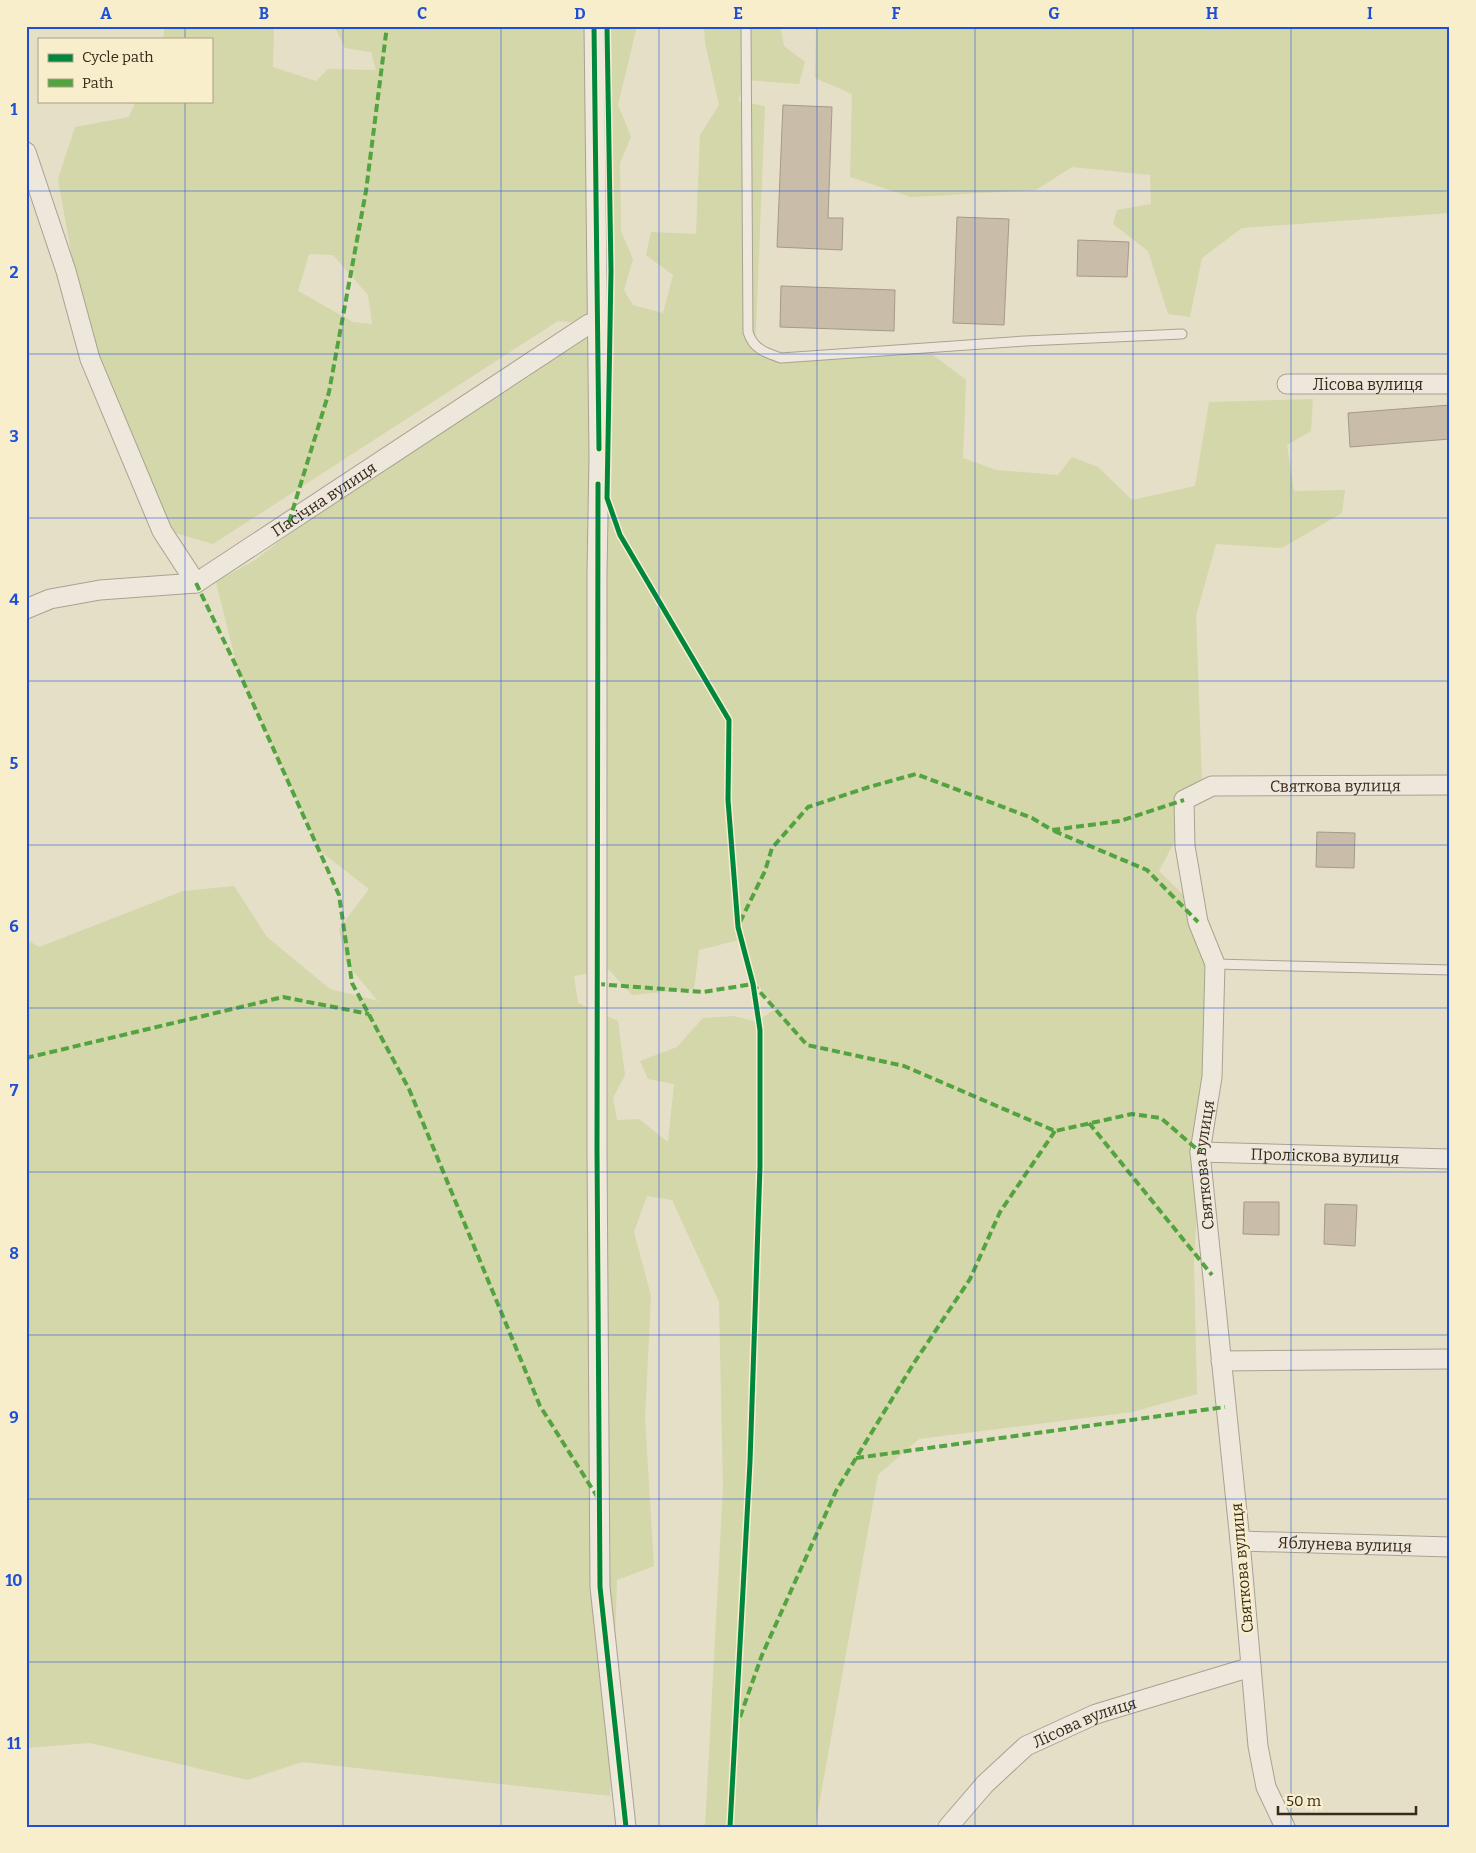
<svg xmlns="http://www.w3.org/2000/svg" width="1476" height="1853" viewBox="0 0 1476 1853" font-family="Bitter,serif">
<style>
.green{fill:#d3d7a9;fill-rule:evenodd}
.building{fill:#c9bca9;stroke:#a59a88}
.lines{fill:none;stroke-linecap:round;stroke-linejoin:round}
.lane-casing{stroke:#a9a292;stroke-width:11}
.street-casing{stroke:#a9a292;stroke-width:21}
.lane{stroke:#ede8db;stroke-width:9}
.street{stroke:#ede8db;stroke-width:19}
.quiet{stroke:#53a440;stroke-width:4;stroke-dasharray:8 4;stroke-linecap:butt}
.cycleway-casing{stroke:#f8eecc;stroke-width:8}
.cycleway{stroke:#00873e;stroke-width:5}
.grid{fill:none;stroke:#1d4ed8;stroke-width:1;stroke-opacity:0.55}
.labels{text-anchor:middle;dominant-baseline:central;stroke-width:4.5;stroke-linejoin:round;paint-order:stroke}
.street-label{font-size:16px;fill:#382b1a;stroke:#f8eecc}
.neatline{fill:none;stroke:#1d4ed8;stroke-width:2}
.grid-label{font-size:16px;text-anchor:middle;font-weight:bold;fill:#1d4ed8}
</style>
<rect width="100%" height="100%" fill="#e5dfc8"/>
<path class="green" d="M 165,26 L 285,26 L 274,28 L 273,67 L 316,81 L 328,69 L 376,70 L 371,52 L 345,48 L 334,26 L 630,26 L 636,30 L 618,105 L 631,137 L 620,163 L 621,231 L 633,259 L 624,290 L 633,305 L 663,313 L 673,275 L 646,255 L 651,232 L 696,234 L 700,135 L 719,105 L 705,43 L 704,26 L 780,26 L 784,46 L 805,62 L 799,84 L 746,80 L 738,101 L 765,106 L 755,354 L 933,355 L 966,380 L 963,458 L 996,470 L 1058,475 L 1072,457 L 1098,467 L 1132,500 L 1195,486 L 1209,402 L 1313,399 L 1311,431 L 1287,445 L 1294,491 L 1345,490 L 1342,513 L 1282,548 L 1216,544 L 1196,616 L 1202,781 L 1188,816 L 1159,871 L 1207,918 L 1206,1114 L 1200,1152 L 1194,1263 L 1197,1394 L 1132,1412 L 919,1439 L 878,1475 L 815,1827 L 705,1827 L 723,1488 L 719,1302 L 672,1200 L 647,1196 L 634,1232 L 651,1296 L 645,1418 L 654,1566 L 617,1580 L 610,1796 L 302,1762 L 247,1780 L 90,1743 L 26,1748 L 26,939 L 39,947 L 183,891 L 234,886 L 267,937 L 330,989 L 378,1001 L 346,963 L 339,929 L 369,889 L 320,851 L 238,670 L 216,582 L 255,560 L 346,491 L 526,379 L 602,319 L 589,324 L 558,321 L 213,544 L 172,532 L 82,314 L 58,179 L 75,127 L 129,117 L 136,101 L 211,101 L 211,39 L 163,39 ZM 309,254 L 333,255 L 368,295 L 372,324 L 353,322 L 298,291 ZM 739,940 L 752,977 L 776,1008 L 757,1022 L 734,1016 L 703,1018 L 677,1047 L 640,1061 L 648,1079 L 674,1084 L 668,1142 L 639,1119 L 617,1120 L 613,1098 L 625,1075 L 618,1021 L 578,1003 L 574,976 L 609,970 L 632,995 L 694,989 L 699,950 Z
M 816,26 L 1450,26 L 1450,213 L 1242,228 L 1202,258 L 1190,317 L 1168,314 L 1148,251 L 1113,224 L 1117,210 L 1151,204 L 1150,175 L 1072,167 L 1036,190 L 911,197 L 850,177 L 852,94 L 815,78 Z"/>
<path class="building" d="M 783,105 L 832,107 L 828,218 L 843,218 L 842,250 L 777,247 Z
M 957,217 L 1009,219 L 1004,325 L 953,323 Z
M 1078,240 L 1129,242 L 1127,277 L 1077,276 Z
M 781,286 L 895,290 L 894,331 L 780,327 Z
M 1450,405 L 1450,439 L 1350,447 L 1348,413 Z
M 1317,832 L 1355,833 L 1354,868 L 1316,867 Z
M 1244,1202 L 1279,1202 L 1279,1235 L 1243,1234 Z
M 1325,1204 L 1357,1205 L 1355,1246 L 1324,1244 Z"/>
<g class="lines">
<g class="lane-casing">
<path id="lane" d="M 746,26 L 748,332 C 753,349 766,353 781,358 L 1025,341 L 1182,334
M 1215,964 L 1450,970"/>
</g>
<g class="street-casing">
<g id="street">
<path d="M 594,26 L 599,457 L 597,573 L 597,1150 L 600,1587 L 626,1827"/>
<path d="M 26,152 L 66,271 L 90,359 L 162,531 L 196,583"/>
<path id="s1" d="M 1287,384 L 1450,384"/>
<path id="s2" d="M 26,609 L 50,599 L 100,590 L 196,583 L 589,324 L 598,322"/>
<path id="s3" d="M 1200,1152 L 1450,1159"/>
<path d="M 1221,1361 L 1450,1359"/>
<path id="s4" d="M 1240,1541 L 1450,1547"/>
<path id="s5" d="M 948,1827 L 985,1784 L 1026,1746 L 1096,1714 L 1251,1667"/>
<path id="s6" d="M 1285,1827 L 1266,1787 L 1258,1746 L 1240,1541 L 1200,1152 L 1212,1077 L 1215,964 L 1198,922 L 1185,846 L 1184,800 L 1212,786 L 1450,785"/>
</g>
</g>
<use href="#lane" class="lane"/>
<use href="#street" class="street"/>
<path class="quiet" d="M 289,522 L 329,392 L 366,191 L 387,26
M 196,583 L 238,670 L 339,895 L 352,983 L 409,1089 L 540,1406 L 598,1498
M 1054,831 L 1147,870 L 1198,922
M 740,922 L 765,871 L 772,848 L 808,807 L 869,787 L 916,774 L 1032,818 L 1052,830 L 1120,821 L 1184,800
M 597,984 L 703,992 L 753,984 L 807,1045 L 904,1066 L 1055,1131 L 1132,1114 L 1161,1118 L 1200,1152
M 26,1058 L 283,997 L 369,1014
M 1089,1123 L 1212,1275
M 856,1458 L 1225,1407
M 740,1717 L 762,1655 L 836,1491 L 914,1363 L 970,1279 L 1000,1212 L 1055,1131"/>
<g class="cycleway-casing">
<path id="cycleway" d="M 594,26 L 599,449
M 607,26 L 611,271 L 607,498 L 620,535 L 729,720 L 728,800 L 738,927 L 753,984 L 760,1030 L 760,1166 L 750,1462 L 730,1827
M 598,484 L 597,1150 L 600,1587 L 626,1827"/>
</g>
<use href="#cycleway" class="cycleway"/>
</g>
<path class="grid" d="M 185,26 L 185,39M 343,26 L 343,1827M 501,26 L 501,1827M 659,26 L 659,1827M 817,26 L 817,1827M 975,26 L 975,1827M 1133,26 L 1133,1827M 1291,26 L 1291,1827M 185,101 L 185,1827M 26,191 L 1450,191M 26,354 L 1450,354M 26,518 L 1450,518M 26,681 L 1450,681M 26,845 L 1450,845M 26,1008 L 1450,1008M 26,1172 L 1450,1172M 26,1335 L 1450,1335M 26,1499 L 1450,1499M 26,1662 L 1450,1662"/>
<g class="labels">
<g class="street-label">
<text stroke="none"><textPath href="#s1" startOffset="81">Лісова вулиця</textPath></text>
<text stroke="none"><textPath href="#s2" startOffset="326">Пасічна вулиця</textPath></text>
<text stroke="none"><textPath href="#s6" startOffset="1195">Святкова вулиця</textPath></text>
<text stroke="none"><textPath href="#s3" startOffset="125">Проліскова вулиця</textPath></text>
<text stroke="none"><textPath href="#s6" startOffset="670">Святкова вулиця</textPath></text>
<text stroke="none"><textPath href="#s4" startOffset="105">Яблунева вулиця</textPath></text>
<text transform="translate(1242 1568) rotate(-95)">Святкова вулиця</text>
<text stroke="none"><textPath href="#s5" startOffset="176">Лісова вулиця</textPath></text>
</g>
</g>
<rect width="1476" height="1853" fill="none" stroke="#f8eecc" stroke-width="55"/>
<rect x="38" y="38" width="175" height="65" fill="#f8eecc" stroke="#aba085"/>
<rect x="48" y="54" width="25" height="8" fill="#00873e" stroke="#aba085"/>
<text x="82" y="62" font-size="15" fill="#382b1a">Cycle path</text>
<rect x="48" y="79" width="25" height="8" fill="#53a440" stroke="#aba085"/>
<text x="82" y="88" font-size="15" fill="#382b1a">Path</text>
<path d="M1278 1806v8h138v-8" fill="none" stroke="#382b1a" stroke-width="2.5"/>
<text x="1286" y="1806" font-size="15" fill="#382b1a" stroke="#f8eecc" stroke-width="4" paint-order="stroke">50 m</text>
<rect x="28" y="28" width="1420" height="1798" class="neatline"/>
<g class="grid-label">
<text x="106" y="19">A</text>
<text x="264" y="19">B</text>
<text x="422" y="19">C</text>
<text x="580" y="19">D</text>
<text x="738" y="19">E</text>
<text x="896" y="19">F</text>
<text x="1054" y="19">G</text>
<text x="1212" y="19">H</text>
<text x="1370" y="19">I</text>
<text x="14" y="115">1</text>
<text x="14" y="278">2</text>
<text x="14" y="442">3</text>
<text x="14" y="605">4</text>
<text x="14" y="769">5</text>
<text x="14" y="932">6</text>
<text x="14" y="1096">7</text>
<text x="14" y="1259">8</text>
<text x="14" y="1423">9</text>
<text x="14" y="1586">10</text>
<text x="14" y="1749">11</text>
</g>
</svg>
